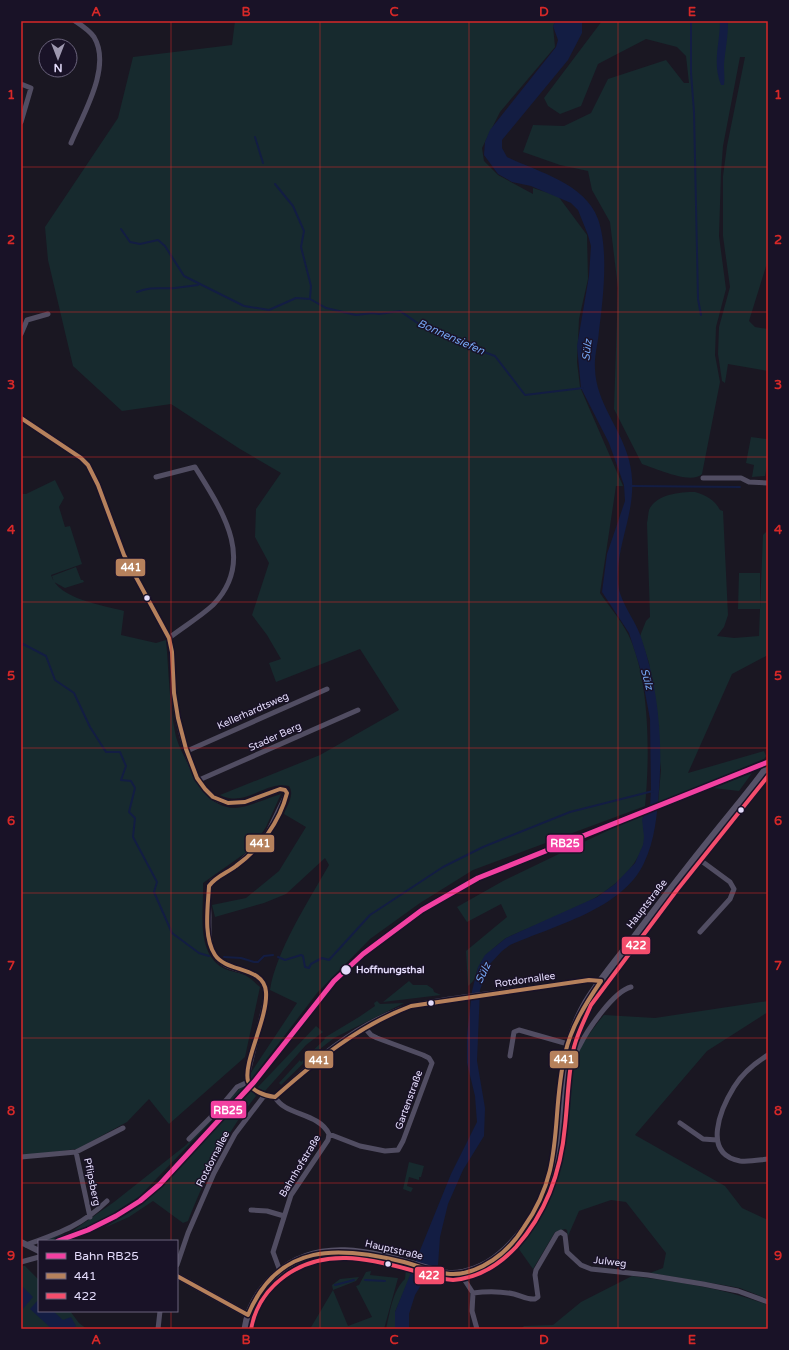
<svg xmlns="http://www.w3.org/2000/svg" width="789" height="1350" viewBox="0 0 789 1350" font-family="'Varela Round',sans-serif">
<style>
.green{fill:#172a2e}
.water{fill:#131d43}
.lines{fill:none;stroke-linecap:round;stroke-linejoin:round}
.stream{stroke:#131d43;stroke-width:2}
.minor{stroke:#514d62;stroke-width:5}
.tertiary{stroke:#514d62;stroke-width:6}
.secondary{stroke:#565167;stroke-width:7}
.bus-1-casing{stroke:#191227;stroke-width:7}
.bus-2-casing{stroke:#191227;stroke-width:7}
.bus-1{stroke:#b6815c;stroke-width:4}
.bus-2{stroke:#f44d6c;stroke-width:4}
.rail-1-casing{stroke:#191227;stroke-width:8}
.rail-1{stroke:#f240a1;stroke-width:5}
.grid{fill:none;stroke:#d62828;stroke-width:1;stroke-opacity:0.55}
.bus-dot{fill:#e4dcfb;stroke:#191227;stroke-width:1.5}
.labels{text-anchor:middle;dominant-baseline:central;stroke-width:3;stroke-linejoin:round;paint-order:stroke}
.street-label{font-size:10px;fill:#e4dcfb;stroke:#191227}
.stop-label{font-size:10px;font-weight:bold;fill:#e4dcfb;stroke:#191227;text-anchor:start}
.water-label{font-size:11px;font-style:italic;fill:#74a5f1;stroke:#191227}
.line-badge{stroke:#191227;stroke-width:1.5}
.badge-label{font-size:11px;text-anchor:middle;font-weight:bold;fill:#fff}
.neatline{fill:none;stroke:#d62828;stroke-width:1.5}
.grid-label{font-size:13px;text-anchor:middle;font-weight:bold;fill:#d62828}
</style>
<rect width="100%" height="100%" fill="#1a1722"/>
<path class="green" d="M 235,21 L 556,21 L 553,26 L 555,47 L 500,112 L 482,148 L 484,161 L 498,175 L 533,194 L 533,188 L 558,196 L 587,235 L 588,279 L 579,319 L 577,362 L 580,387 L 623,486 L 616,486 L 600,593 C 609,606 620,619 628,634 C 650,678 650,756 645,806 L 473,870 L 420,903 L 370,939 L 317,993 L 250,1081 L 250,1074 L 297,1003 L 270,990 C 276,951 309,900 329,865 L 325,858 L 286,894 L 264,903 L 215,917 L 212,905 L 246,898 L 279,871 L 306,827 L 284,814 C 287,805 295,795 289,786 C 263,781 247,808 220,795 L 320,755 L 399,710 L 360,649 L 276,682 L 269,663 L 281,659 L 267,635 L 252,615 L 269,563 L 255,537 L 256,509 L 281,473 L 240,449 L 171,404 L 122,411 L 73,366 L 48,260 L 45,227 L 118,118 L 133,57 L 232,45 Z
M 602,21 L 768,21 L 768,260 L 749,321 L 755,327 L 768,329 L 768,371 L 728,364 L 725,383 L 722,381 L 718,354 L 719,327 L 730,287 L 723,236 L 723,176 L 727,146 L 745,57 L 740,57 L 723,146 L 721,173 L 719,236 L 726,289 L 716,327 L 715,355 L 720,382 L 702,474 C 691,485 655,468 642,464 L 614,409 L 618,288 L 610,222 L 592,190 L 588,171 L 560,165 L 523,152 L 533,125 L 564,126 L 591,113 L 608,79 L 666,60 L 684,83 L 689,83 L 686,56 L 677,47 L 646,39 L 598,64 L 581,106 L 560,114 L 548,106 L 544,98 Z
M 768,434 L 768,460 L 765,476 L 752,477 L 754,465 L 746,463 L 751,437 L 767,439 Z
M 55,480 L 64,498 L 59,507 L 65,527 L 70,526 L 82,564 L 51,575 C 58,599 102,605 124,611 L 121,635 L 156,643 L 166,640 C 169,672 169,705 176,737 C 179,747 185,758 190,768 C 198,787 209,804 231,808 C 244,809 268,798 281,794 L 266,827 L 251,849 L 203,883 C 204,910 195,952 223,968 C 230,972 241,972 248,977 C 253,980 256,984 260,987 L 245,1057 L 169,1124 L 149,1099 L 127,1122 L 77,1149 L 21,1156 L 21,494 L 26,494 Z
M 695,492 C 706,495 715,500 720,510 L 723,511 L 728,615 L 724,627 L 717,636 L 734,638 L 759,636 L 760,609 L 738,609 L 739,573 L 760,573 L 760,609 L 763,535 L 768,530 L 768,655 L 732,674 L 688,773 L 764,751 L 766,756 L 764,759 L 658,803 L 661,770 L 649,663 L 640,636 L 646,621 L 650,617 L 647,523 C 648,519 648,514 649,510 C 656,494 680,492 695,492 Z
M 76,567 L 81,580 L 83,580 L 84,582 L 65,588 L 54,582 L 52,576 Z
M 752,773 L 739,791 L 713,788 Z
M 644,813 C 641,824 647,835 643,846 C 624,898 552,917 506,938 C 496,946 484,955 478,968 C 475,976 476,980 468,986 L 466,951 L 507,917 L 501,904 L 467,922 L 457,907 L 503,881 Z
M 409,981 L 413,985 L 427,985 L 433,989 L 434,992 L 441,995 L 383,1002 Z
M 377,1001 L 380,1004 L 404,1003 L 334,1038 L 311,1056 L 281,1085 L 279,1083 L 300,1060 L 301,1062 L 325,1039 L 324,1038 L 359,1017 L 375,1006 L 374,1003 Z
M 768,1001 L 768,1012 L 707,1051 L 635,1135 L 725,1186 L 742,1208 L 768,1220 L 768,1299 L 740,1288 L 723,1285 L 650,1273 L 663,1268 L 666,1253 L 626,1202 L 611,1200 L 579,1211 L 568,1236 L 567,1230 L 565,1229 L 555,1232 L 533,1269 L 516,1245 C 554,1203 559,1172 565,1118 C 566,1103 564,1085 569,1072 C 576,1051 590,1032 604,1015 L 655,1018 Z
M 316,1026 L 323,1032 L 306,1045 L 265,1091 L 257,1088 Z
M 244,1084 L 245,1086 L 140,1196 L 97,1225 L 50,1241 L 41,1241 L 71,1232 L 114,1202 L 186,1145 Z
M 251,1091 L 253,1091 L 256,1096 C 225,1134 206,1176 188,1221 L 183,1223 L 153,1201 L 129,1217 L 104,1228 L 144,1203 Z
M 409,1162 L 424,1166 L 421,1177 L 419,1177 L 419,1180 L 409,1177 L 407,1186 L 413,1188 L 411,1192 L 403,1189 Z
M 21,1266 L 25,1266 L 39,1280 L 39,1311 L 70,1311 L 79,1323 L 87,1329 L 21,1329 Z
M 406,1269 L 413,1270 L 395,1312 L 395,1329 L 386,1329 C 390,1313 392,1291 405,1279 Z
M 371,1271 L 370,1275 L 398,1278 L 384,1329 L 310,1329 L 333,1290 L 332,1285 L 340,1279 L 359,1277 L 356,1281 L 333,1290 L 348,1326 L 372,1317 L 356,1286 L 359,1285 L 366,1272 Z
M 632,1276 C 679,1282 723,1288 768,1305 L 768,1329 L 521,1329 L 524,1326 L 553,1325 L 581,1302 Z"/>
<path class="water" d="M 556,21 L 582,21 L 582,33 L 568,60 L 502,140 L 502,148 L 507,157 C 538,172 585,183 598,219 C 609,250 603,299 599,331 C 598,344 594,356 595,369 C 596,403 621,428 629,460 C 641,506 616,539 618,581 C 618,600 635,619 641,637 C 658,687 663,738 659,790 C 657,815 655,840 644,863 C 623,909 553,926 510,945 L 502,951 L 489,965 L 480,990 L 477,1061 L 485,1108 L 484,1136 L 463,1170 L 448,1204 L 440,1237 L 438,1265 L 421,1285 L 415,1295 L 409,1314 L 409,1329 L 395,1329 L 395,1312 L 451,1174 L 477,1122 L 475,1096 L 467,1063 L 467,1035 L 472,991 L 478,967 L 485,955 L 506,938 L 597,897 L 615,884 L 635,863 L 643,845 L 644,837 L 642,819 L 650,806 L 651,790 L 650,719 L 641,671 L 629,633 L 602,592 L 607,554 L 625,501 L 624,485 L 609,443 L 581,388 L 577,346 L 589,276 L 591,246 L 588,235 L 578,210 L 571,203 L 531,186 L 512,182 L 498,174 L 484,155 L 485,142 L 490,130 L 556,47 L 558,40 L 553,26 Z
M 720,21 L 728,21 L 728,23 C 728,38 725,51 724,65 C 724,72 725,78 724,85 L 721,85 C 712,62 720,44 720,21 Z
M 23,1287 L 33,1297 L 21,1311 L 21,1288 Z
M 39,1299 L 39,1311 L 53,1311 L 63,1320 L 71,1317 L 76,1326 L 73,1329 L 52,1329 L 30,1309 Z"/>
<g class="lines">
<path class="stream" d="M 691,21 L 691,73 L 694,112 L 698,299 L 701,315
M 255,137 L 263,163
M 275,184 L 293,206 L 304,231 L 301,247 L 311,286 L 310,298
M 121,229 L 130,242 L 140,244 L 158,240 L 165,246 L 184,276 L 244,306 L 269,310 L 296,298 L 310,299 L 326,308 L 356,315 L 372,313 L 379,314 L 400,311 L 422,326 L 459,343 L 495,356 L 525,395 L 583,388
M 137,292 C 152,286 160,289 175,288 C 183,287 191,286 198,285
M 631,486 L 740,487
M 21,647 L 23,644 L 46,656 L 55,680 L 74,693 L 90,727 L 106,752 L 120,752 L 126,766 L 121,780 L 131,781 L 135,788 L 129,812 L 135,818 L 133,837 L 157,882 L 154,892 L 172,933 L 199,953 L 209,956
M 224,957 L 241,958 L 254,962 L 258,962 L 264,956 L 273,955
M 278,957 L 285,960 L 301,955 L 303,956 L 305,967 L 309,968 L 311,964 L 322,958 L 329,960 L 370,915 L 443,867 L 483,847 L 570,812 L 653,791
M 365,1280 L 385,1281
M 335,1285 L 354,1280"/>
<path class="minor" d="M 21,84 L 31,88 L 21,122
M 71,143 C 83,114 112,67 94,37 C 89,30 81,25 75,21
M 21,334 L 27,320 L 48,314
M 21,418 L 81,458 L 88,465 L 98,485 L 124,555 L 169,638 C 175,656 172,674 174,693 C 176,719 190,782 213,797 C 218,801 227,803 233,803 C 249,804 266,794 280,789 L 285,790 L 287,793 L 268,832 L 256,847 L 237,865 L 212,881 C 206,892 209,906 209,917 C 209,929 208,943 214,954 C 229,980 272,960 265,1003 L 247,1077 L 248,1084 L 264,1096
M 156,477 L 195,467 C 221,509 257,560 213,605 C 200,617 183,627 169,638
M 703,478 L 741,478 L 749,482 L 768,483
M 187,751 L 327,689
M 199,780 L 358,710
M 696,857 L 730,882 L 734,889 L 730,899 L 700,932
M 768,1055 C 755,1063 742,1074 734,1087 C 721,1108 701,1154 740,1161 C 749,1162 759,1160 768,1159
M 510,1056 L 514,1032 L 519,1030 L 568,1044
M 563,1071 C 572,1063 574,1055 580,1045 C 588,1029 614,991 631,987
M 264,1096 L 275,1097 C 313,1062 352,1027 401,1009 C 425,1001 453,999 478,995 C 515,990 552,985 589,980 L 601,981
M 275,1097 C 285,1116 318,1112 329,1134 L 328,1140 L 291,1195 L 273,1252 L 280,1271
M 680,1123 L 703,1139 L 717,1140
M 329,1134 L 360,1146 L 385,1151 L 398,1150 L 403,1141 L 432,1063 L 429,1058 L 423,1055 L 377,1038 L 371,1035 L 364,1027
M 189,1139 L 216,1112 L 237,1087 L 248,1082
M 76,1152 L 90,1217
M 21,1157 L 76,1152 L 123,1128
M 251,1210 L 267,1211 L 284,1216
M 26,1245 C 59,1233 81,1226 107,1201
M 21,1262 L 39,1257
M 177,1265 L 188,1233 L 214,1173 L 235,1134 L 264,1096
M 460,1273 L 473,1293 L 472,1311 L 477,1329
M 473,1293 C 487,1291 500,1291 514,1294 C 522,1296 527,1300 535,1299 L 538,1297 L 535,1275 L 536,1270 L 557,1234 L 561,1232 L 565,1235 L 567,1252 L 581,1265 L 591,1269 L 648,1275 L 703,1284 L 738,1291 L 768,1302
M 158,1329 L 160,1311"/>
<path class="tertiary" d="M 21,1242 L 39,1251
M 177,1276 L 248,1315"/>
<path class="secondary" d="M 245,1329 C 248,1308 259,1290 274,1276 C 323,1230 388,1258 445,1273 C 464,1276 486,1266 500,1254 C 525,1232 545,1201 553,1168 C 567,1108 552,1061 586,1002 C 600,979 619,957 635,936 C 660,903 685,870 711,838 C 730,814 750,791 768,766"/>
<g class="bus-1-casing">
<path id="bus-1" d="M 21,418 L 81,458 L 88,465 L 98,485 L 124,555 L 169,638 L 172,652 L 174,693 L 178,718 L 186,749 L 197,778 L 205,789 L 213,797 L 228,803 L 245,802 L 280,789 L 285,790 L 287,793 C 280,821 260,849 236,866 C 227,873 216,876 209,886 C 208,906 203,937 215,955 C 227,973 264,966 266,992 C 268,1018 243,1062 248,1081 C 251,1091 265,1096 275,1097 C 317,1060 358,1026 411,1006 L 589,980 L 601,981 C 586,1003 571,1027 565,1054 C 550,1118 566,1168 524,1227 C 516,1240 505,1252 493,1260 C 481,1268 465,1275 450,1274 C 435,1273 419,1266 404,1262 C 339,1246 278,1242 248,1315 L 177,1276"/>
</g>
<g class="bus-2-casing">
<path id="bus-2" d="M 251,1329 C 255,1307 267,1289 285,1276 C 323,1248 368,1258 411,1270 C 425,1274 438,1279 453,1280 C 478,1278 499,1265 516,1247 C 547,1212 561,1172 565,1126 C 568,1099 568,1073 574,1047 C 578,1032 585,1019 591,1005 L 677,890 L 768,776"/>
</g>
<use href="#bus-1" class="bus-1"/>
<use href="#bus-2" class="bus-2"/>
<g class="rail-1-casing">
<path id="rail-1" d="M 58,1241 L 88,1230 L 116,1216 L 140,1201 L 160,1184 L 254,1082 L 334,981 L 363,954 L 422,910 L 478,878 L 768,762"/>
</g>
<use href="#rail-1" class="rail-1"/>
</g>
<path class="grid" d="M 171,21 L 171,1241M 320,21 L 320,1329M 469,21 L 469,1329M 618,21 L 618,1329M 21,167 L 768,167M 21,312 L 768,312M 21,457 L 768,457M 21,602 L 768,602M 21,748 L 768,748M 21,893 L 768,893M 21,1038 L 768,1038M 21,1183 L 768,1183M 171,1311 L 171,1329"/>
<g class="bus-dot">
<circle cx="147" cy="598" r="3.5"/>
<circle cx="741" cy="810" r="3.5"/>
<circle cx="346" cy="970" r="5.5"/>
<circle cx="431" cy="1003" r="3.5"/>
<circle cx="388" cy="1264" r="3.5"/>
</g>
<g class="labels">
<g class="street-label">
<text transform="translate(253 711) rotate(-24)">Kellerhardtsweg</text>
<text transform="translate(275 737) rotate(-24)">Stader Berg</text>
<text transform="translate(647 904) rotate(-52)">Hauptstraße</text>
<text transform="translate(525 980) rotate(-8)">Rotdornallee</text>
<text transform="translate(409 1100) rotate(-70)">Gartenstraße</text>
<text transform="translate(213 1159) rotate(-63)">Rotdornallee</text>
<text transform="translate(300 1166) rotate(-59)">Bahnhofstraße</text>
<text transform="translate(92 1182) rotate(78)">Pflipsberg</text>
<text transform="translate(394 1250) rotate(13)">Hauptstraße</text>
<text transform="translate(610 1262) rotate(7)">Julweg</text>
</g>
<g class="stop-label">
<text x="356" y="970">Hoffnungsthal</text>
</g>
<g class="water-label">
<text transform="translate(451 337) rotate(24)">Bonnensiefen</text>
<text transform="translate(587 350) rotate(-83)">Sülz</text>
<text transform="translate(647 679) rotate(75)">Sülz</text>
<text transform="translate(483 973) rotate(-65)">Sülz</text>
</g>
</g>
<g class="line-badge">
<rect x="115" y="558" width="31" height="19" rx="4" fill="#b6815c"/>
<rect x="546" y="834" width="38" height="19" rx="4" fill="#f240a1"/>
<rect x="245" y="834" width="30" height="19" rx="4" fill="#b6815c"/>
<rect x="621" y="936" width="30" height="19" rx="4" fill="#f44d6c"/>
<rect x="549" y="1050" width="30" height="19" rx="4" fill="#b6815c"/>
<rect x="304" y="1050" width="30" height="19" rx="4" fill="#b6815c"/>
<rect x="210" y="1100" width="37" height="19" rx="4" fill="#f240a1"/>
<rect x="414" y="1266" width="31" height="19" rx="4" fill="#f44d6c"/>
</g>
<g class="badge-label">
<text x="131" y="571">441</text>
<text x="565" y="847">RB25</text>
<text x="260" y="847">441</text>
<text x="636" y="949">422</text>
<text x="564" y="1063">441</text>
<text x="319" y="1064">441</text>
<text x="228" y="1114">RB25</text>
<text x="429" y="1279">422</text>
</g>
<rect width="789" height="1350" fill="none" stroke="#191227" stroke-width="44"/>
<rect x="38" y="1240" width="140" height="72" fill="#191227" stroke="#6a637c"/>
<rect x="46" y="1253" width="20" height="6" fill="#f240a1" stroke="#6a637c"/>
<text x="74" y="1260" font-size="12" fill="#e4dcfb">Bahn RB25</text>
<rect x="46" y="1273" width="20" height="6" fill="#b6815c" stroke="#6a637c"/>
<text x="74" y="1280" font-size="12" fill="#e4dcfb">441</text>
<rect x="46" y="1293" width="20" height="6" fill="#f44d6c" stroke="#6a637c"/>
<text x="74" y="1300" font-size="12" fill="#e4dcfb">422</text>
<g transform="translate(58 58) rotate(180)"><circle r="19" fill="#191227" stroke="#6a637c"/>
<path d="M0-3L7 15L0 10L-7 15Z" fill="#9d97af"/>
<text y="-6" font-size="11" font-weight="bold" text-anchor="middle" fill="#e4dcfb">N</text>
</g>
<rect x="22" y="22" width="745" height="1306" class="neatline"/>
<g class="grid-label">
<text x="96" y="16">A</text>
<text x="246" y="16">B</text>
<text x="394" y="16">C</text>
<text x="544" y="16">D</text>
<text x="692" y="16">E</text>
<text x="11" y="99">1</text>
<text x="778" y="99">1</text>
<text x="11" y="244">2</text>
<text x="778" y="244">2</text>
<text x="11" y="389">3</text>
<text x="778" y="389">3</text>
<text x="11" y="534">4</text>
<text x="778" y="534">4</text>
<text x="11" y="680">5</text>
<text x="778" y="680">5</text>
<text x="11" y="825">6</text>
<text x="778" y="825">6</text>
<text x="11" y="970">7</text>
<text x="778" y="970">7</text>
<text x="11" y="1115">8</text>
<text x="778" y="1115">8</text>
<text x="11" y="1260">9</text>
<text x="778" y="1260">9</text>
<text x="96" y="1344">A</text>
<text x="246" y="1344">B</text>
<text x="394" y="1344">C</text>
<text x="544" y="1344">D</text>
<text x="692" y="1344">E</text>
</g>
</svg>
